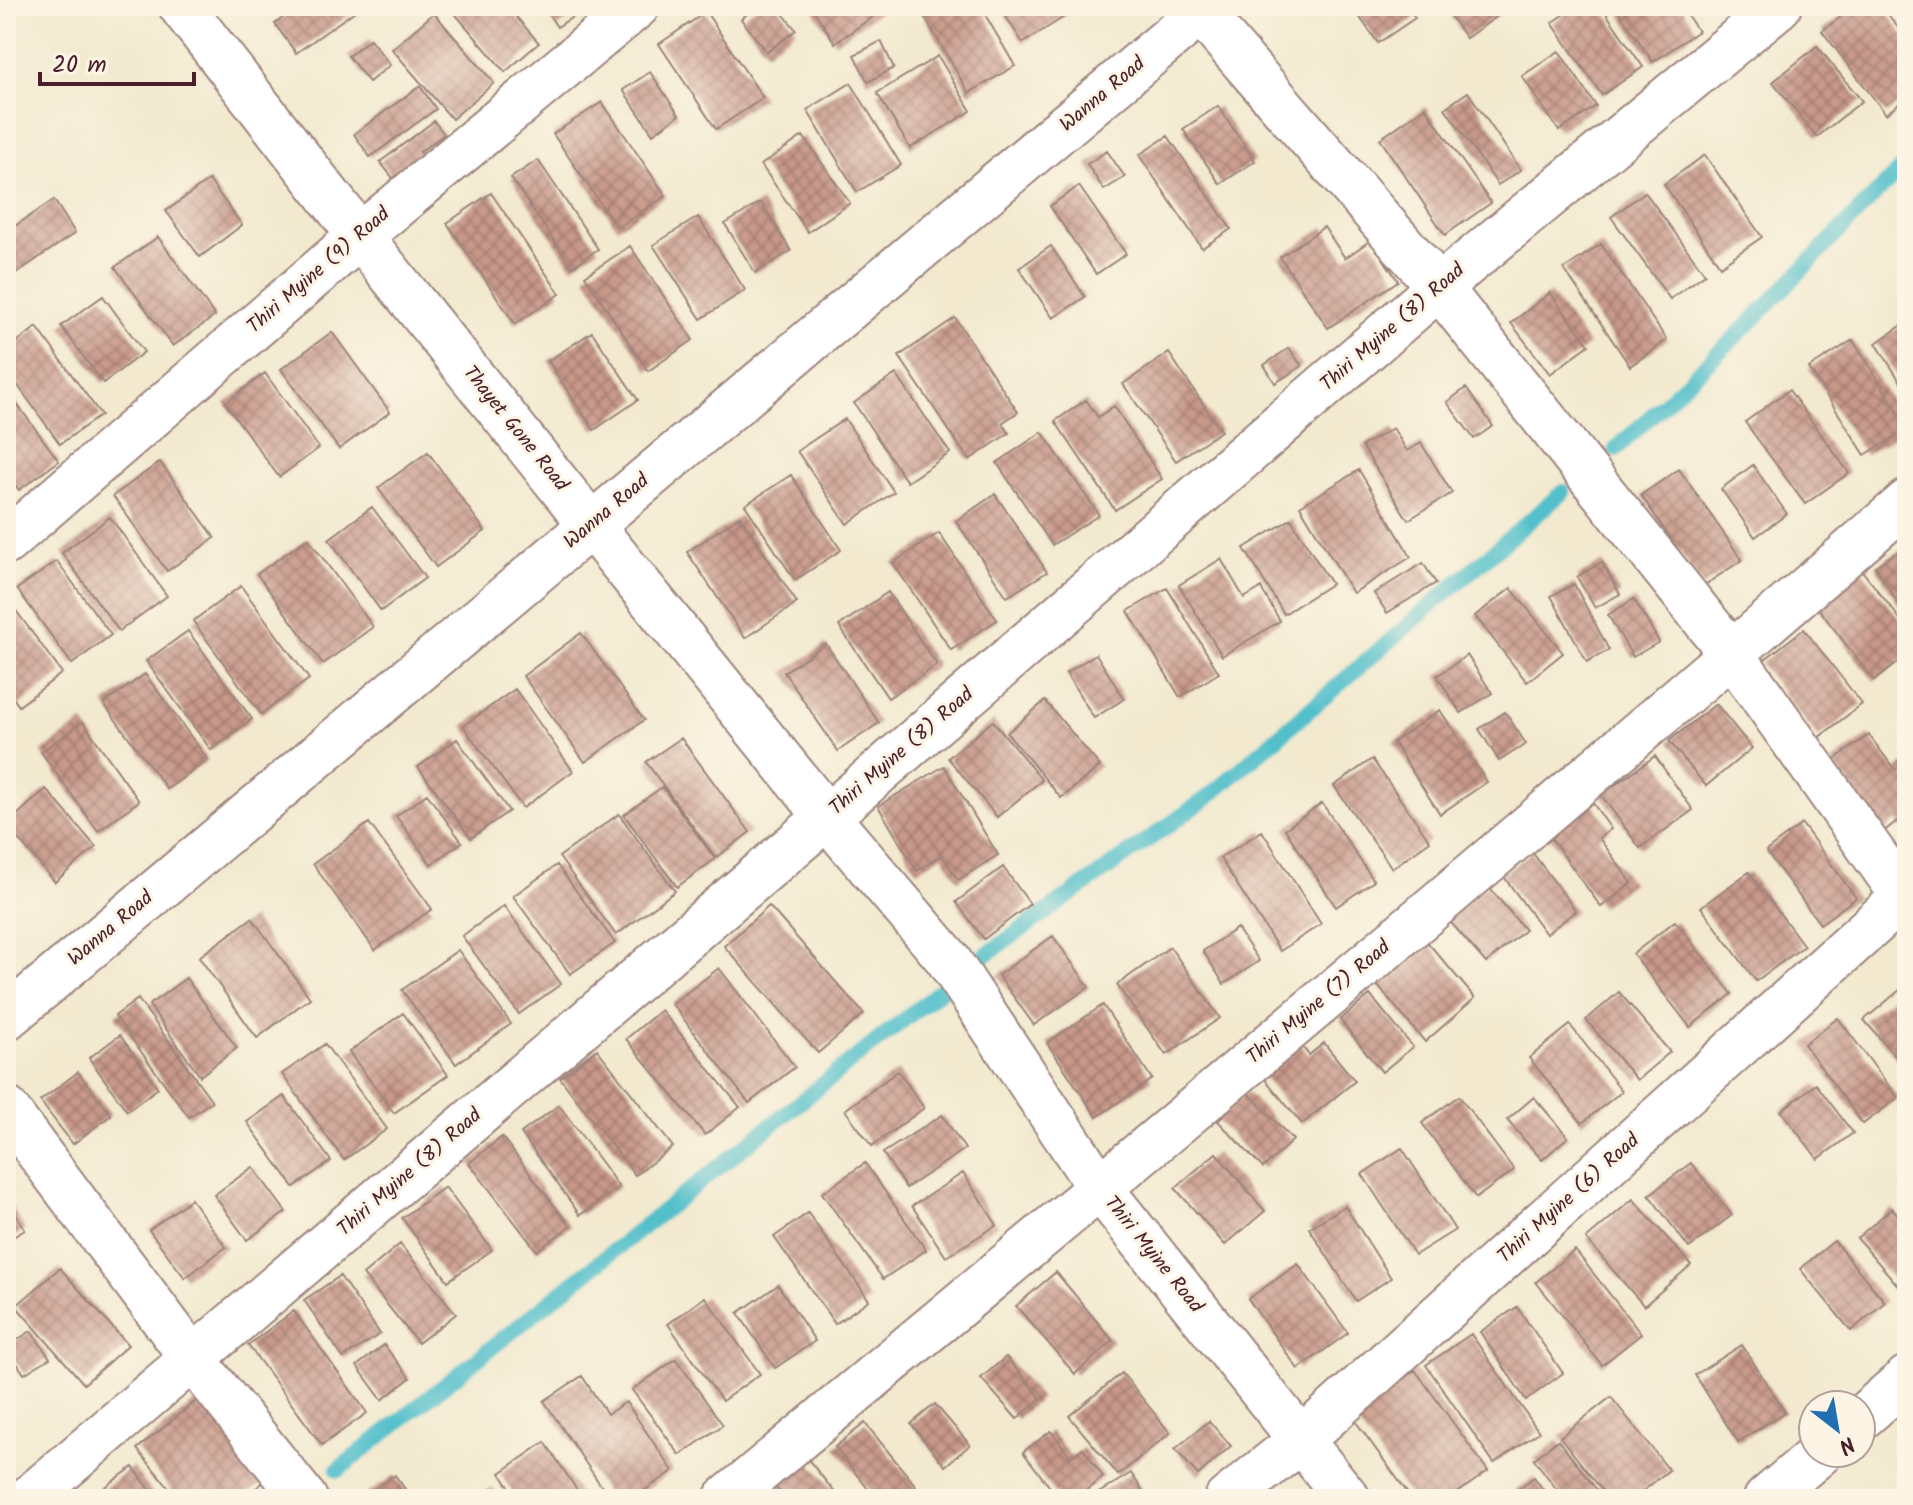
<svg xmlns="http://www.w3.org/2000/svg" width="1913" height="1505" viewBox="0 0 1913 1505" font-family="Kalam,sans-serif">
<style>
.lines{fill:none;stroke-linecap:round;stroke-linejoin:round}
.stream{stroke:#52bfcb;stroke-width:16}
.building{fill:url(#building-cross-hatch)}
.minor-casing{stroke:#9e847d;stroke-width:48}
.minor{stroke:#fff;stroke-width:44}
.labels{text-anchor:middle;dominant-baseline:central;stroke-width:6;stroke-linejoin:round;paint-order:stroke}
.street-label{font-size:20px;fill:#4a1f2b;stroke:#fcf5e5}
</style>
<defs>
<pattern id="building-cross-hatch" width="8" height="8" patternUnits="userSpaceOnUse" patternTransform="scale(2)"><rect width="8" height="8" fill="#c8998a"/><path d="M0 0l8 8M0 8l8-8" fill="none" stroke="#a47c71"/></pattern>
</defs>
<rect width="100%" height="100%" fill="#fcf5e5"/>
<filter id="ink" filterUnits="userSpaceOnUse"><feTurbulence type="fractalNoise" baseFrequency=".0125" numOctaves="2"/><feDisplacementMap in="SourceGraphic" scale="16" xChannelSelector="R" yChannelSelector="G"/><feConvolveMatrix kernelMatrix="1 2 1 2 8 2 1 2 1" color-interpolation-filters="sRGB"/></filter>
<filter id="wash" filterUnits="userSpaceOnUse"><feTurbulence type="fractalNoise" baseFrequency=".006" numOctaves="4" result="noise"/><feDisplacementMap in="SourceGraphic" scale="32" xChannelSelector="R" yChannelSelector="G"/><feGaussianBlur stdDeviation="1.8" result="paint"/><feColorMatrix in="noise" values="0 0 0 0 0 0 0 0 0 0 0 0 0 0 0 0 0 1.4 0 .05"/><feComposite in="paint" operator="in"/></filter>
<g filter="url(#wash)">
<rect width="100%" height="100%" fill="#f2e9cf"/>
<g class="lines">
<path class="stream" d="M 1616,449 L 1750,323 L 1907,162
M 338,1470 L 980,959 L 1207,798 L 1563,492"/>
</g>
<g id="blocks">
<path class="building" d="M 297,6 L 324,6 L 330,15 L 325,6 L 362,6 L 296,53 L 275,24 Z
M 454,6 L 507,6 L 539,43 L 505,72 L 451,9 Z
M 543,6 L 589,6 L 557,27 Z
M 757,6 L 777,6 L 796,30 L 767,52 L 741,19 Z
M 811,6 L 878,6 L 881,11 L 835,43 Z
M 918,6 L 980,6 L 1015,66 L 969,93 Z
M 999,6 L 1068,6 L 1072,12 L 1023,43 Z
M 1352,6 L 1407,6 L 1415,18 L 1378,43 Z
M 1443,6 L 1512,6 L 1466,38 Z
M 1577,6 L 1601,6 L 1643,67 L 1602,95 L 1552,23 Z
M 1615,6 L 1681,6 L 1698,31 L 1653,62 Z
M 1855,6 L 1882,6 L 1907,40 L 1907,97 L 1886,114 L 1822,31 Z
M 706,12 L 763,98 L 716,129 L 659,44 Z
M 434,13 L 494,83 L 452,119 L 392,49 Z
M 370,39 L 390,65 L 369,82 L 348,56 Z
M 881,41 L 894,68 L 868,82 L 854,55 Z
M 1817,46 L 1862,101 L 1817,137 L 1773,82 Z
M 1559,51 L 1596,106 L 1559,131 L 1522,76 Z
M 938,56 L 971,111 L 910,148 L 877,93 Z
M 650,72 L 679,115 L 653,134 L 623,90 Z
M 851,83 L 901,165 L 857,192 L 807,110 Z
M 420,86 L 436,109 L 370,157 L 354,134 Z
M 1468,92 L 1521,170 L 1498,185 L 1445,108 Z
M 602,102 L 666,196 L 617,228 L 553,134 Z
M 1218,106 L 1255,161 L 1220,184 L 1183,129 Z
M 1425,107 L 1491,203 L 1445,235 L 1380,139 Z
M 434,121 L 444,134 L 420,152 L 427,160 L 397,183 L 380,162 Z
M 803,136 L 850,203 L 808,232 L 761,165 Z
M 1168,136 L 1231,229 L 1202,248 L 1139,155 Z
M 1107,151 L 1125,177 L 1104,190 L 1087,164 Z
M 1705,155 L 1762,237 L 1720,266 L 1664,184 Z
M 538,160 L 598,249 L 572,267 L 511,178 Z
M 209,180 L 242,225 L 200,257 L 166,211 Z
M 1079,186 L 1126,254 L 1096,274 L 1050,206 Z
M 1645,192 L 1705,274 L 1670,299 L 1611,217 Z
M 491,193 L 560,294 L 515,324 L 447,223 Z
M 54,200 L 75,233 L 6,280 L 6,232 Z
M 761,202 L 791,251 L 755,273 L 725,224 Z
M 698,217 L 745,290 L 701,319 L 653,245 Z
M 1324,227 L 1345,258 L 1371,240 L 1398,281 L 1328,328 L 1280,257 Z
M 158,237 L 215,316 L 173,346 L 115,267 Z
M 1601,244 L 1667,340 L 1630,366 L 1564,269 Z
M 630,246 L 693,340 L 648,371 L 585,276 Z
M 1051,246 L 1085,297 L 1053,318 L 1019,268 Z
M 1550,293 L 1589,345 L 1550,374 L 1511,323 Z
M 103,296 L 144,352 L 103,383 L 61,326 Z
M 955,318 L 1018,412 L 1002,423 L 1009,433 L 969,460 L 899,356 Z
M 1907,322 L 1907,392 L 1876,343 Z
M 37,327 L 101,415 L 60,444 L 6,369 L 6,350 Z
M 332,332 L 390,412 L 339,449 L 281,369 Z
M 592,332 L 638,400 L 594,430 L 548,361 Z
M 1853,340 L 1907,426 L 1907,429 L 1865,455 L 1809,368 Z
M 1289,348 L 1302,366 L 1275,383 L 1264,365 Z
M 1169,353 L 1221,431 L 1176,461 L 1123,384 Z
M 265,373 L 319,448 L 279,477 L 225,403 Z
M 896,374 L 950,453 L 907,482 L 854,403 Z
M 1466,388 L 1493,426 L 1474,439 L 1447,402 Z
M 6,389 L 59,461 L 19,490 L 6,473 Z
M 1789,390 L 1849,473 L 1805,504 L 1745,422 Z
M 1086,400 L 1098,417 L 1114,406 L 1162,479 L 1115,510 L 1055,421 Z
M 845,419 L 894,492 L 847,524 L 797,451 Z
M 1393,428 L 1407,451 L 1421,443 L 1452,493 L 1408,520 L 1362,446 Z
M 1042,432 L 1099,515 L 1052,545 L 997,463 Z
M 428,452 L 485,531 L 436,567 L 378,488 Z
M 160,462 L 215,538 L 167,571 L 113,496 Z
M 1753,465 L 1787,514 L 1755,537 L 1721,489 Z
M 1679,469 L 1742,560 L 1703,586 L 1641,495 Z
M 1359,470 L 1411,557 L 1353,593 L 1300,506 Z
M 791,475 L 841,550 L 795,580 L 745,505 Z
M 995,494 L 1047,572 L 1007,597 L 956,521 Z
M 372,507 L 425,578 L 381,611 L 329,539 Z
M 740,516 L 797,603 L 745,638 L 687,552 Z
M 110,517 L 167,596 L 119,631 L 62,553 Z
M 1291,519 L 1331,584 L 1284,614 L 1244,548 Z
M 939,533 L 997,620 L 951,650 L 893,563 Z
M 308,538 L 373,627 L 323,664 L 257,574 Z
M 1907,546 L 1907,618 L 1875,566 Z
M 1221,559 L 1244,598 L 1261,588 L 1280,621 L 1222,656 L 1179,585 Z
M 57,561 L 111,635 L 72,664 L 17,589 Z
M 1602,562 L 1620,594 L 1595,608 L 1577,577 Z
M 1423,563 L 1436,583 L 1387,613 L 1374,593 Z
M 1860,568 L 1907,628 L 1907,655 L 1874,681 L 1815,604 Z
M 1574,584 L 1609,650 L 1587,662 L 1551,596 Z
M 241,586 L 309,679 L 261,714 L 193,621 Z
M 1167,588 L 1219,673 L 1180,697 L 1128,611 Z
M 1511,588 L 1563,653 L 1527,682 L 1475,616 Z
M 888,592 L 937,665 L 888,698 L 839,626 Z
M 6,597 L 62,673 L 19,706 L 6,688 Z
M 1634,599 L 1659,642 L 1633,657 L 1608,615 Z
M 1804,629 L 1862,704 L 1818,738 L 1760,663 Z
M 188,631 L 252,719 L 211,750 L 146,661 Z
M 581,633 L 644,720 L 585,762 L 523,676 Z
M 826,644 L 879,723 L 838,751 L 784,672 Z
M 1096,654 L 1124,699 L 1094,718 L 1066,673 Z
M 1467,655 L 1492,693 L 1461,713 L 1437,676 Z
M 145,674 L 208,760 L 167,789 L 104,704 Z
M 515,689 L 573,771 L 523,808 L 463,726 Z
M 1045,701 L 1100,766 L 1061,798 L 1007,733 Z
M 1716,704 L 1752,748 L 1706,786 L 1669,741 Z
M 1440,710 L 1487,782 L 1440,814 L 1393,742 Z
M 1505,712 L 1526,744 L 1499,761 L 1479,729 Z
M 993,721 L 1042,780 L 997,817 L 948,758 Z
M 83,722 L 139,801 L 98,831 L 41,752 Z
M 1869,735 L 1895,770 L 1907,762 L 1907,836 L 1897,821 L 1883,832 L 1832,761 Z
M 681,738 L 750,832 L 716,858 L 646,762 Z
M 457,739 L 509,811 L 471,838 L 418,767 Z
M 1655,756 L 1693,810 L 1640,848 L 1601,795 Z
M 1372,759 L 1430,841 L 1392,868 L 1334,786 Z
M 944,766 L 998,855 L 958,880 L 942,855 L 917,871 L 878,806 Z
M 662,787 L 715,859 L 677,887 L 624,815 Z
M 46,789 L 96,847 L 55,882 L 6,825 Z
M 427,794 L 462,842 L 431,864 L 396,816 Z
M 1592,802 L 1611,829 L 1599,838 L 1632,883 L 1601,907 L 1548,834 Z
M 1322,803 L 1374,881 L 1336,907 L 1285,829 Z
M 619,814 L 675,891 L 616,935 L 559,857 Z
M 369,823 L 432,909 L 375,950 L 313,864 Z
M 1802,824 L 1856,898 L 1820,924 L 1766,851 Z
M 1262,831 L 1321,924 L 1280,951 L 1220,858 Z
M 1532,852 L 1576,911 L 1546,934 L 1502,874 Z
M 557,865 L 615,943 L 570,974 L 513,896 Z
M 1003,867 L 1030,904 L 984,939 L 956,902 Z
M 1749,872 L 1804,946 L 1756,981 L 1701,907 Z
M 1487,885 L 1525,930 L 1486,963 L 1447,918 Z
M 504,906 L 561,984 L 519,1014 L 462,936 Z
M 769,906 L 864,1014 L 818,1053 L 724,946 Z
M 252,918 L 310,998 L 257,1038 L 199,957 Z
M 1675,921 L 1732,994 L 1690,1027 L 1633,954 Z
M 1237,928 L 1259,961 L 1224,984 L 1203,951 Z
M 1053,936 L 1089,987 L 1034,1025 L 998,975 Z
M 1423,937 L 1475,998 L 1425,1042 L 1373,980 Z
M 1170,947 L 1220,1018 L 1166,1055 L 1117,985 Z
M 458,950 L 511,1024 L 456,1064 L 402,990 Z
M 719,968 L 795,1067 L 749,1103 L 672,1004 Z
M 186,978 L 237,1048 L 200,1076 L 149,1005 Z
M 1907,984 L 1907,1070 L 1864,1020 Z
M 1619,992 L 1670,1052 L 1637,1080 L 1586,1020 Z
M 1370,995 L 1413,1047 L 1382,1072 L 1340,1020 Z
M 138,999 L 212,1101 L 189,1117 L 115,1016 Z
M 1103,1005 L 1152,1079 L 1097,1117 L 1047,1043 Z
M 661,1010 L 740,1107 L 705,1135 L 626,1039 Z
M 403,1013 L 448,1075 L 394,1113 L 349,1052 Z
M 1838,1018 L 1898,1098 L 1863,1124 L 1804,1044 Z
M 1570,1025 L 1622,1091 L 1582,1123 L 1529,1058 Z
M 120,1035 L 158,1088 L 127,1111 L 89,1058 Z
M 1298,1042 L 1309,1055 L 1324,1043 L 1355,1081 L 1302,1124 L 1260,1073 Z
M 325,1044 L 387,1129 L 344,1160 L 282,1074 Z
M 597,1049 L 673,1147 L 635,1175 L 560,1078 Z
M 898,1071 L 924,1108 L 872,1146 L 845,1110 Z
M 78,1072 L 111,1115 L 73,1144 L 40,1101 Z
M 1816,1084 L 1853,1133 L 1818,1159 L 1781,1111 Z
M 1247,1092 L 1293,1140 L 1263,1168 L 1218,1121 Z
M 284,1096 L 331,1161 L 294,1187 L 247,1122 Z
M 1459,1096 L 1514,1170 L 1476,1198 L 1422,1123 Z
M 1534,1097 L 1568,1137 L 1542,1160 L 1507,1120 Z
M 559,1105 L 619,1187 L 580,1215 L 521,1133 Z
M 942,1115 L 965,1149 L 906,1188 L 883,1153 Z
M 502,1137 L 570,1226 L 537,1251 L 469,1163 Z
M 1402,1148 L 1455,1230 L 1415,1255 L 1362,1174 Z
M 1216,1153 L 1265,1211 L 1225,1245 L 1175,1188 Z
M 865,1163 L 926,1250 L 883,1279 L 822,1193 Z
M 1691,1163 L 1732,1215 L 1689,1248 L 1649,1195 Z
M 253,1167 L 286,1212 L 247,1240 L 214,1195 Z
M 963,1173 L 997,1225 L 946,1257 L 912,1206 Z
M 445,1187 L 492,1250 L 448,1281 L 402,1218 Z
M 6,1197 L 25,1230 L 6,1241 Z
M 191,1199 L 226,1247 L 185,1278 L 149,1230 Z
M 1633,1199 L 1691,1265 L 1644,1306 L 1586,1239 Z
M 1345,1206 L 1391,1278 L 1356,1301 L 1309,1228 Z
M 1892,1208 L 1907,1225 L 1907,1283 L 1901,1289 L 1857,1238 Z
M 808,1213 L 869,1300 L 835,1324 L 774,1237 Z
M 1834,1241 L 1885,1302 L 1851,1331 L 1800,1269 Z
M 400,1244 L 456,1314 L 418,1343 L 363,1275 Z
M 1575,1250 L 1641,1334 L 1602,1365 L 1536,1282 Z
M 1298,1264 L 1348,1333 L 1298,1369 L 1248,1299 Z
M 60,1268 L 128,1345 L 84,1384 L 16,1306 Z
M 1056,1272 L 1113,1341 L 1075,1374 L 1016,1306 Z
M 340,1276 L 380,1334 L 343,1358 L 304,1300 Z
M 778,1285 L 815,1341 L 775,1368 L 738,1313 Z
M 705,1297 L 760,1374 L 722,1401 L 668,1324 Z
M 1517,1307 L 1563,1373 L 1526,1400 L 1480,1332 Z
M 294,1311 L 367,1413 L 322,1445 L 248,1345 Z
M 31,1331 L 50,1358 L 24,1374 L 6,1347 Z
M 1471,1334 L 1539,1432 L 1494,1463 L 1426,1365 Z
M 384,1345 L 410,1378 L 382,1400 L 357,1366 Z
M 1742,1345 L 1785,1412 L 1738,1442 L 1695,1375 Z
M 1006,1357 L 1041,1398 L 1017,1419 L 981,1378 Z
M 676,1359 L 723,1425 L 680,1455 L 632,1390 Z
M 1415,1370 L 1488,1471 L 1449,1499 L 1412,1499 L 1351,1415 Z
M 1122,1373 L 1170,1433 L 1118,1475 L 1069,1416 Z
M 582,1376 L 607,1414 L 626,1402 L 673,1471 L 632,1499 L 610,1499 L 544,1401 Z
M 205,1394 L 271,1476 L 242,1499 L 178,1499 L 137,1449 Z
M 1611,1397 L 1669,1470 L 1633,1499 L 1609,1499 L 1560,1437 Z
M 935,1404 L 970,1445 L 945,1466 L 911,1424 Z
M 1209,1421 L 1231,1446 L 1198,1475 L 1175,1449 Z
M 865,1423 L 916,1486 L 900,1499 L 876,1499 L 835,1447 Z
M 1051,1431 L 1071,1457 L 1083,1448 L 1103,1477 L 1075,1499 L 1059,1499 L 1023,1452 Z
M 1558,1440 L 1604,1499 L 1564,1499 L 1534,1459 Z
M 545,1442 L 583,1499 L 517,1499 L 500,1473 Z
M 807,1458 L 840,1499 L 785,1499 L 774,1485 Z
M 133,1467 L 157,1499 L 101,1499 L 97,1493 Z
M 1131,1473 L 1148,1499 L 1089,1499 Z
M 395,1475 L 412,1499 L 359,1499 Z
M 1534,1477 L 1550,1499 L 1511,1499 L 1509,1496 Z
M 492,1488 L 499,1499 L 476,1499 Z"/>
</g>
</g>
<g filter="url(#ink)">
<use href="#blocks" fill-opacity="0" stroke="#9e847d" stroke-width="2"/>
<g class="lines">
<g class="minor-casing">
<path id="minor" d="M 181,6 L 360,236 L 591,525 L 827,817 L 947,958 L 1100,1188 L 1348,1499
M 1195,6 L 1439,287 L 1732,654 L 1907,901
M 6,542 L 360,236 L 637,6
M 6,1018 L 1208,6
M 6,1109 L 193,1359 L 305,1499
M 1861,1418 L 1907,1378
M 28,1499 L 827,817 L 1439,287 L 1779,6
M 726,1499 C 1122,1170 1518,840 1907,502
M 1227,1499 L 1301,1440 L 1907,894
M 1766,1499 L 1820,1453"/>
</g>
<use href="#minor" class="minor"/>
</g>
</g>
<g class="labels">
<g class="street-label">
<text transform="translate(1103 95) rotate(-40)">Wanna Road</text>
<text transform="translate(319 271) rotate(-41)">Thiri Myine (9) Road</text>
<text transform="translate(1393 328) rotate(-41)">Thiri Myine (8) Road</text>
<text transform="translate(515 429) rotate(51)">Thayet Gone Road</text>
<text transform="translate(607 512) rotate(-40)">Wanna Road</text>
<text transform="translate(902 752) rotate(-41)">Thiri Myine (8) Road</text>
<text transform="translate(111 929) rotate(-40)">Wanna Road</text>
<text transform="translate(1319 1003) rotate(-40)">Thiri Myine (7) Road</text>
<text transform="translate(410 1173) rotate(-41)">Thiri Myine (8) Road</text>
<text transform="translate(1569 1199) rotate(-42)">Thiri Myine (6) Road</text>
<text transform="translate(1153 1255) rotate(51)">Thiri Myine Road</text>
</g>
</g>
<rect width="1913" height="1505" fill="none" stroke="#fcf5e5" stroke-width="32"/>
<g transform="translate(1837 1429) rotate(149)"><circle r="38" fill="#fcf5e5" stroke="#b59f9b" stroke-width="2"/>
<path d="M0-6L14 30L0 20L-14 30Z" fill="#1f6fb2"/>
<text y="-12" font-size="22" font-weight="bold" text-anchor="middle" fill="#4a1f2b">N</text>
</g>
<path d="M40 72v12h154v-12" fill="none" stroke="#4a1f2b" stroke-width="4"/>
<text x="52" y="72" font-size="24" fill="#4a1f2b" stroke="#fcf5e5" stroke-width="6" paint-order="stroke">20 m</text>
</svg>
